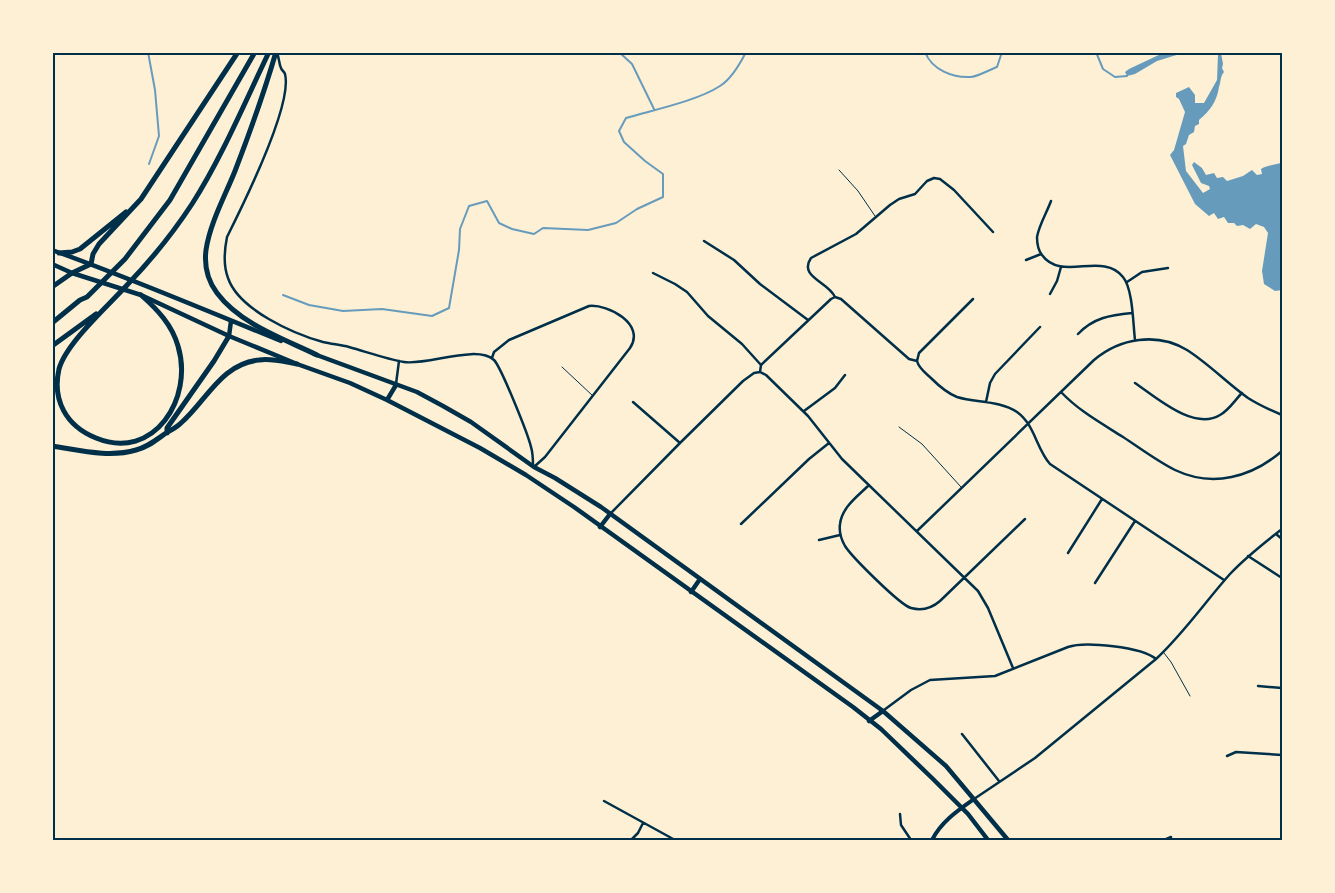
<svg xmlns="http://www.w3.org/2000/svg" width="1335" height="893" viewBox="0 0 1335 893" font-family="Signika,sans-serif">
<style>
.water{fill:#669bbc}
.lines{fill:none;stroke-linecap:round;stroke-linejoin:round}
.stream{stroke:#669bbc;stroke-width:2}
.service{stroke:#003049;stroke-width:1}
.minor{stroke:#003049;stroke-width:2.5}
.tertiary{stroke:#003049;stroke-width:4}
.primary{stroke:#003049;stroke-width:4.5}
.motorway{stroke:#003049;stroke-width:5}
.neatline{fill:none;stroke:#003049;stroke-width:2}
</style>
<rect width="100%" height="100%" fill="#fdf0d5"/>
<path class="water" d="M 1163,53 L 1183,53 L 1157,61 L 1135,74 L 1127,76 L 1125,72 L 1129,69 Z
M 1215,53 L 1221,53 L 1223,64 L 1222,68 L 1224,72 C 1220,77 1221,81 1219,87 C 1217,101 1210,111 1199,120 L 1199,124 L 1195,126 L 1194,132 L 1189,135 L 1186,144 L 1183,146 L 1186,171 L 1203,193 L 1210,189 L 1209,186 L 1201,183 L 1192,165 L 1194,162 L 1202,168 L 1206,175 L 1214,173 L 1217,178 L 1223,177 L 1227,181 L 1243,176 L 1252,170 L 1257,175 L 1262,174 L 1261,169 C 1267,165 1274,165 1281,163 L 1282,164 L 1282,290 L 1275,291 L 1264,284 L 1262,271 L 1268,233 L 1264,227 L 1256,224 L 1250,229 L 1243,225 L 1237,226 L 1234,223 L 1228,223 L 1224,217 L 1218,219 L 1214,213 L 1209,216 L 1195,204 L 1170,155 L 1174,150 L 1185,112 L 1179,99 L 1176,97 L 1176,93 L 1189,87 L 1195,95 L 1195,103 L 1204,103 L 1217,80 L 1218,55 Z"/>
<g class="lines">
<path class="stream" d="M 148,52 L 155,90 L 159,136 L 149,164
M 619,52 L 632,64 L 654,109
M 925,52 C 932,70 953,78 971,77 C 979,76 989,70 997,67 L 1002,52
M 1096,52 L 1103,69 L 1115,77 L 1127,76
M 283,295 L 309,305 L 343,311 L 382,309 L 432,316 L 449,308 L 459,250 L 460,229 L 469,206 L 487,201 L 499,223 L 512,229 L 534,234 L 543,228 L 588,230 L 616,223 L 637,209 L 663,197 L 663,174 L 645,161 L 624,142 L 619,131 L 626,118 C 653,110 697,101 720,86 C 731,79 740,64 746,52"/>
<path class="service" d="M 839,170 L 858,191 L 875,216
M 562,367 L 593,396
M 899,427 L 922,444 L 961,487
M 1164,653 L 1171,662 L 1190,696"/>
<path class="minor" d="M 277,53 C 279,57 279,64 281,68 C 282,71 284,71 285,74 C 293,105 242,207 227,237 C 224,252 223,265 228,278 C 239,310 294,334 323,342 C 332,344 341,345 349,347 C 367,352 386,359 404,362 C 426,366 477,344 494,360 C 501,367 528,434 531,447 C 533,453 533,460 533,466
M 1051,201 C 1047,212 1039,225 1037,237 C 1037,244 1038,250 1042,255 C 1061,282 1103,251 1123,277 C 1133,289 1133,324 1135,340
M 704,241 L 734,260 L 760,284 L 808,320
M 1026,260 L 1041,254
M 653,273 L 675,284 L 687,292 L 708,316 L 742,344 L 761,365
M 1127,282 L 1142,272 L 1168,268
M 1050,294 L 1057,281 L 1061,267
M 835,297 L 841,299 L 909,359 L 917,361 C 919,369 926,373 932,379 C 939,386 947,393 957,397 C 976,403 999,400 1017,412 C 1035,425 1036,448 1050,464 L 1224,580
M 835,297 C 829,282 798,277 811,258 L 856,234 L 890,205 L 899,199 L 915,194 L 927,181 L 934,178 L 940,179 L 954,190 L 993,232
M 1078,334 C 1093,318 1110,315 1132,313
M 492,358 L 494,352 L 509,340 L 589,306 C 608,304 646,324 630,348 L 545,457 L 535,466
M 917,361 L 919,353 L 973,299
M 760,372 L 766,375 L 808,416 L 842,459 L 978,591 L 988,608 L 1013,668
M 760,372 L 761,365 L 831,299 L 835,297
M 1135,383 C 1157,398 1194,431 1220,415 C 1229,410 1235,400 1242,393
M 396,384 L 399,361
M 1061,392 C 1079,411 1101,423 1123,437 C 1140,448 1157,461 1175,470 C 1213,488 1252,477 1282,451
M 633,402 L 680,443
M 986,402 L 990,383 L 995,374 L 1040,327
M 804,411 L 835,388 L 845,375
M 869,485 C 858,496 842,507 840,524 C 839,531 841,539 845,546 C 852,557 900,605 911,608 C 922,611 932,608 940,601 L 1025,519
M 611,513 L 680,443 L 743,381 L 754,373 L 760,372
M 741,524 L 809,459 L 829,443
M 917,531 L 1094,360 C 1120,338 1157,332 1187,350 C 1209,364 1227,383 1248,398 C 1259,405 1270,410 1282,415
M 1276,534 L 1282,539
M 819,540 L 840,535
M 1068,553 L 1102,499
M 1248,556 L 1282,578
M 1095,583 L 1135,521
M 1258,686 L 1282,688
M 884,710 L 911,690 L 930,680 L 995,676 L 1068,647 C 1085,641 1142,647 1156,659 C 1184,633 1205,602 1230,574 C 1246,557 1264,543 1282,529
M 962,734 L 999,781
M 1227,756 L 1236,752 L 1282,755
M 974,799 L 1035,758 L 1156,659
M 604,801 L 675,840
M 900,814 L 901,825 L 911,840
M 631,840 L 638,833 L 643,823
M 1164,840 L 1171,837"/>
<path class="tertiary" d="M 932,840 C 941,822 957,811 974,799"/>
<path class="primary" d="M 52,250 C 130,278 205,310 281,341
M 52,264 L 72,273 L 141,295 L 229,336 L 297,364 L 350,383 L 387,400 L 480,448 L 526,475 L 574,507 L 853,707 L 881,729 L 932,778 L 968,814 L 988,840
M 229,336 L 231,321
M 314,354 L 417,392 L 443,406 L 471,422 L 534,467 L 555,478 L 601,507 L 883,711 L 946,766 L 1008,840
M 387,400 L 396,385
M 600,527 L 610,514
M 691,592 L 700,579
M 869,721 L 883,711"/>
<path class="motorway" d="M 276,52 C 264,93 250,132 235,171 C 225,196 210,223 206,250 C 204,266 208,281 217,293 C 240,324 284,339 317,355
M 59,253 L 72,252 L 80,249 L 126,212
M 52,287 L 72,273 L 91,264 L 93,254 L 99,244 L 141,199 L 238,52
M 141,295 C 158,310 172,325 178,346 C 194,398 154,462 96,438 C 66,426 52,400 59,369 C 66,343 109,305 128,284 C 151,260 173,233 192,204 C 221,159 245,102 269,52
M 52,323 L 80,300 L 87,297 L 125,259 L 170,200 L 255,52
M 52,346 L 96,314
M 167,433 L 167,428 L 214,361 L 229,336
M 52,446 C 79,450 109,458 136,450 C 148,447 156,440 166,433 C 171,430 176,428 181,423 C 207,400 221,364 259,360 C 272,358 285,362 297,364"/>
</g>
<rect width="1335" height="893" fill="none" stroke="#fdf0d5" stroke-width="108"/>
<rect x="54" y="54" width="1227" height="785" class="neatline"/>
</svg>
